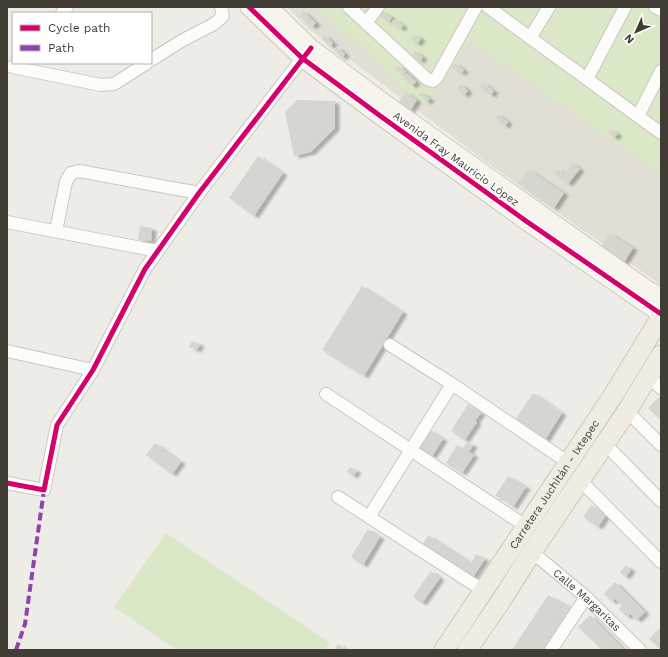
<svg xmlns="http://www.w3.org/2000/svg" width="668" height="657" viewBox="0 0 668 657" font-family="'Work Sans',sans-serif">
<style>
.residential{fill:#e1ded3}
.green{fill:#dae8c7}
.building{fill:#d7d5cf;filter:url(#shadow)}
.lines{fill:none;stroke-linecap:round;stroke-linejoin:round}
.street-casing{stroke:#cac8c2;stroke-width:14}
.secondary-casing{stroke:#cecabf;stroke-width:19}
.primary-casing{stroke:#cfc8b4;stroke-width:21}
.street{stroke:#fcfcfb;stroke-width:12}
.secondary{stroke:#f6f4ed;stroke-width:17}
.primary{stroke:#f0ece2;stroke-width:19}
.quiet{stroke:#8e44ad;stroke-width:4;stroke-dasharray:8 4;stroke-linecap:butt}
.cycleway-casing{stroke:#fff;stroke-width:8}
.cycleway{stroke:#d6006c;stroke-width:5}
.labels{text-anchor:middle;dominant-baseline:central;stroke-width:3;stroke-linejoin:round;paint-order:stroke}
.street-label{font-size:11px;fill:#423d34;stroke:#fff}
</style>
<defs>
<filter id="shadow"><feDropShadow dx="4.5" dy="2.5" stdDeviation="1" flood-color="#0004"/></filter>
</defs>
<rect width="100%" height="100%" fill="#eeece6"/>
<path class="residential" d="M 287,7 L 661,7 L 661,285 L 485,161 L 308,28 Z"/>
<path class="green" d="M 317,7 L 661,7 L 661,173 L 471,42 L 423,106 Z
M 166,533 L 330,643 L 325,650 L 177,650 L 114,607 Z"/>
<path class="building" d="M 303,11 L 316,23 L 312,27 L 300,15 Z
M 382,11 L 392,17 L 389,22 L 380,16 Z
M 394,19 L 403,25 L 401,29 L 391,23 Z
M 415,34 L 421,39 L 417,44 L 411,39 Z
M 325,35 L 333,43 L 330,47 L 322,39 Z
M 337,47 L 345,54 L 342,58 L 333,50 Z
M 415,51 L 423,57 L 420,61 L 412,55 Z
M 455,63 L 464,70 L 462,73 L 452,67 Z
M 398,65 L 406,72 L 403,76 L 395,68 Z
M 407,73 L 416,82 L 412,86 L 403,78 Z
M 484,83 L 494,91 L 491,95 L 480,87 Z
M 461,84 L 468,91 L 464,95 L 457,88 Z
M 406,92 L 417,100 L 410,111 L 398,103 Z
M 421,92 L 430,99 L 427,102 L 419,95 Z
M 297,100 L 335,101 L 335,128 L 311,152 L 294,156 L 285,112 Z
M 498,114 L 508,122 L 505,126 L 495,118 Z
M 612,129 L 618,134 L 614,138 L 608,133 Z
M 258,156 L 283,173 L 254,216 L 229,198 Z
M 572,163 L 580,169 L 568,184 L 555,173 L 558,169 L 564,174 Z
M 528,169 L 564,193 L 554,208 L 518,184 Z
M 140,226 L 152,228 L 151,241 L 138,240 Z
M 610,233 L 633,248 L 623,264 L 600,249 Z
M 362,286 L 403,312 L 364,376 L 322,350 Z
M 192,341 L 200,344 L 197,350 L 189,347 Z
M 533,393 L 562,413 L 545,440 L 515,420 Z
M 661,395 L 661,420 L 648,408 Z
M 468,404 L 481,413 L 475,421 L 477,422 L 465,440 L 451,431 Z
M 430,430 L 443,439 L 432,456 L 418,447 Z
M 467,442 L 473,445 L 469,452 L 474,455 L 462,473 L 446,463 L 457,445 L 463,448 Z
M 155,443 L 181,462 L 172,474 L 146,455 Z
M 350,467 L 357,471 L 353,476 L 347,472 Z
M 508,476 L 526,487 L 513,507 L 501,498 L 495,496 Z
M 591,505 L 606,515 L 598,527 L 583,517 Z
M 368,529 L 380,537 L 363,565 L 351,557 Z
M 428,535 L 471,563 L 476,554 L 485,559 L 473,577 L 423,544 Z
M 626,565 L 631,570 L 625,577 L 620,572 Z
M 431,571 L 440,578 L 422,603 L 413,597 Z
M 615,582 L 645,612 L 637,620 L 630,614 L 627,617 L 619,609 L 622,605 L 615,599 L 612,602 L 604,594 Z
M 548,595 L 573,609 L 545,650 L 512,650 Z
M 590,615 L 624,650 L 602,650 L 578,627 Z
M 661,627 L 661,644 L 658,647 L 649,639 Z
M 338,644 L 347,650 L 334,650 Z"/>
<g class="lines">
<g class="street-casing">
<g id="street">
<path d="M 349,7 L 427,79 L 433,81 L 437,77 L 476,7"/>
<path d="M 488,7 L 661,133"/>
<path d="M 655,7 L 661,10"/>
<path d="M 62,13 L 67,7"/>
<path d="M 366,23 L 378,7"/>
<path d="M 530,38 L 549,7"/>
<path d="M 151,60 L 183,40 L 214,24 L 223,16 L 221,7"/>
<path d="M 12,67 L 101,85 L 114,84 L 147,63"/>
<path d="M 587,79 L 625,7"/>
<path d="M 638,116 L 661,71"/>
<path d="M 7,222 L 157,251"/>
<path d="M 56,231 L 66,182 L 71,173 L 79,171 L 199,193"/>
<path d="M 390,345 L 452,384 L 569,463"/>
<path d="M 7,351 L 93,370"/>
<path d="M 648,376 L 661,388"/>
<path d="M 326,394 L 527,527"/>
<path d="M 627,411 L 661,445"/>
<path d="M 605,444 L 661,501"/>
<path d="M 580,480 L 661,562"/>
<path d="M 7,483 L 44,490 L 57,425 L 93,370 L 145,269 L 199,193 L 307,52"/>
<path d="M 338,497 L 484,591"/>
<path d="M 369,517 L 452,384"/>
<path id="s1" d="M 532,552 L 586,597 L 640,650"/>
<path d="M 551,650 L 586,597"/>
</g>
</g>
<g class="secondary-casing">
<path id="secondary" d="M 249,7 L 302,58 L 379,115 L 526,221 L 661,314
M 269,7 L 311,48 L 386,104 L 648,290 L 661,296"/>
</g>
<g class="primary-casing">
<g id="primary">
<path id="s2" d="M 444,650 L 614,394 L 661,317"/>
<path d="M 467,650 L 499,604 L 532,552 L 627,411 L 661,355"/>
</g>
</g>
<use href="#street" class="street"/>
<use href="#secondary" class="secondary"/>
<use href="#primary" class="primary"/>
<path class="quiet" d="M 16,650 L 25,624 L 44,490"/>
<g class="cycleway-casing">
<path id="cycleway" d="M 249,7 L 302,58 L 379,115 L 526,221 L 661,314
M 7,483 L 44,490 L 57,425 L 93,370 L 145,269 L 199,193 L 311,48"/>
</g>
<use href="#cycleway" class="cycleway"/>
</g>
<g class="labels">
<g class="street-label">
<text transform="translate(456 159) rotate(36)">Avenida Fray Mauricio López</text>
<text stroke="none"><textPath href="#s2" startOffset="199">Carretera Juchitán - Ixtepec</textPath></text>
<text stroke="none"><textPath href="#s1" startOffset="73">Calle Margaritas</textPath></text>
</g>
</g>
<rect width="668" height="657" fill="none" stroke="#423d34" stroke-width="16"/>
<rect x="12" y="12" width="140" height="52" fill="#ffffff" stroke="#b3b1ae"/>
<rect x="20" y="25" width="20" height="6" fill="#d6006c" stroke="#b3b1ae"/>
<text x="48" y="32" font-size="12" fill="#423d34">Cycle path</text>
<rect x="20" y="45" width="20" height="6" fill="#8e44ad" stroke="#b3b1ae"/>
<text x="48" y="52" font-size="12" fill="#423d34">Path</text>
<g transform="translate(636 32) rotate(225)" stroke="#ffffff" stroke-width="3" paint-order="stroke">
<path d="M0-3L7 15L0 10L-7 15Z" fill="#423d34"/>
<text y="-6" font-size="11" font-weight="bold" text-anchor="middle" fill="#423d34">N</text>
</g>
</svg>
